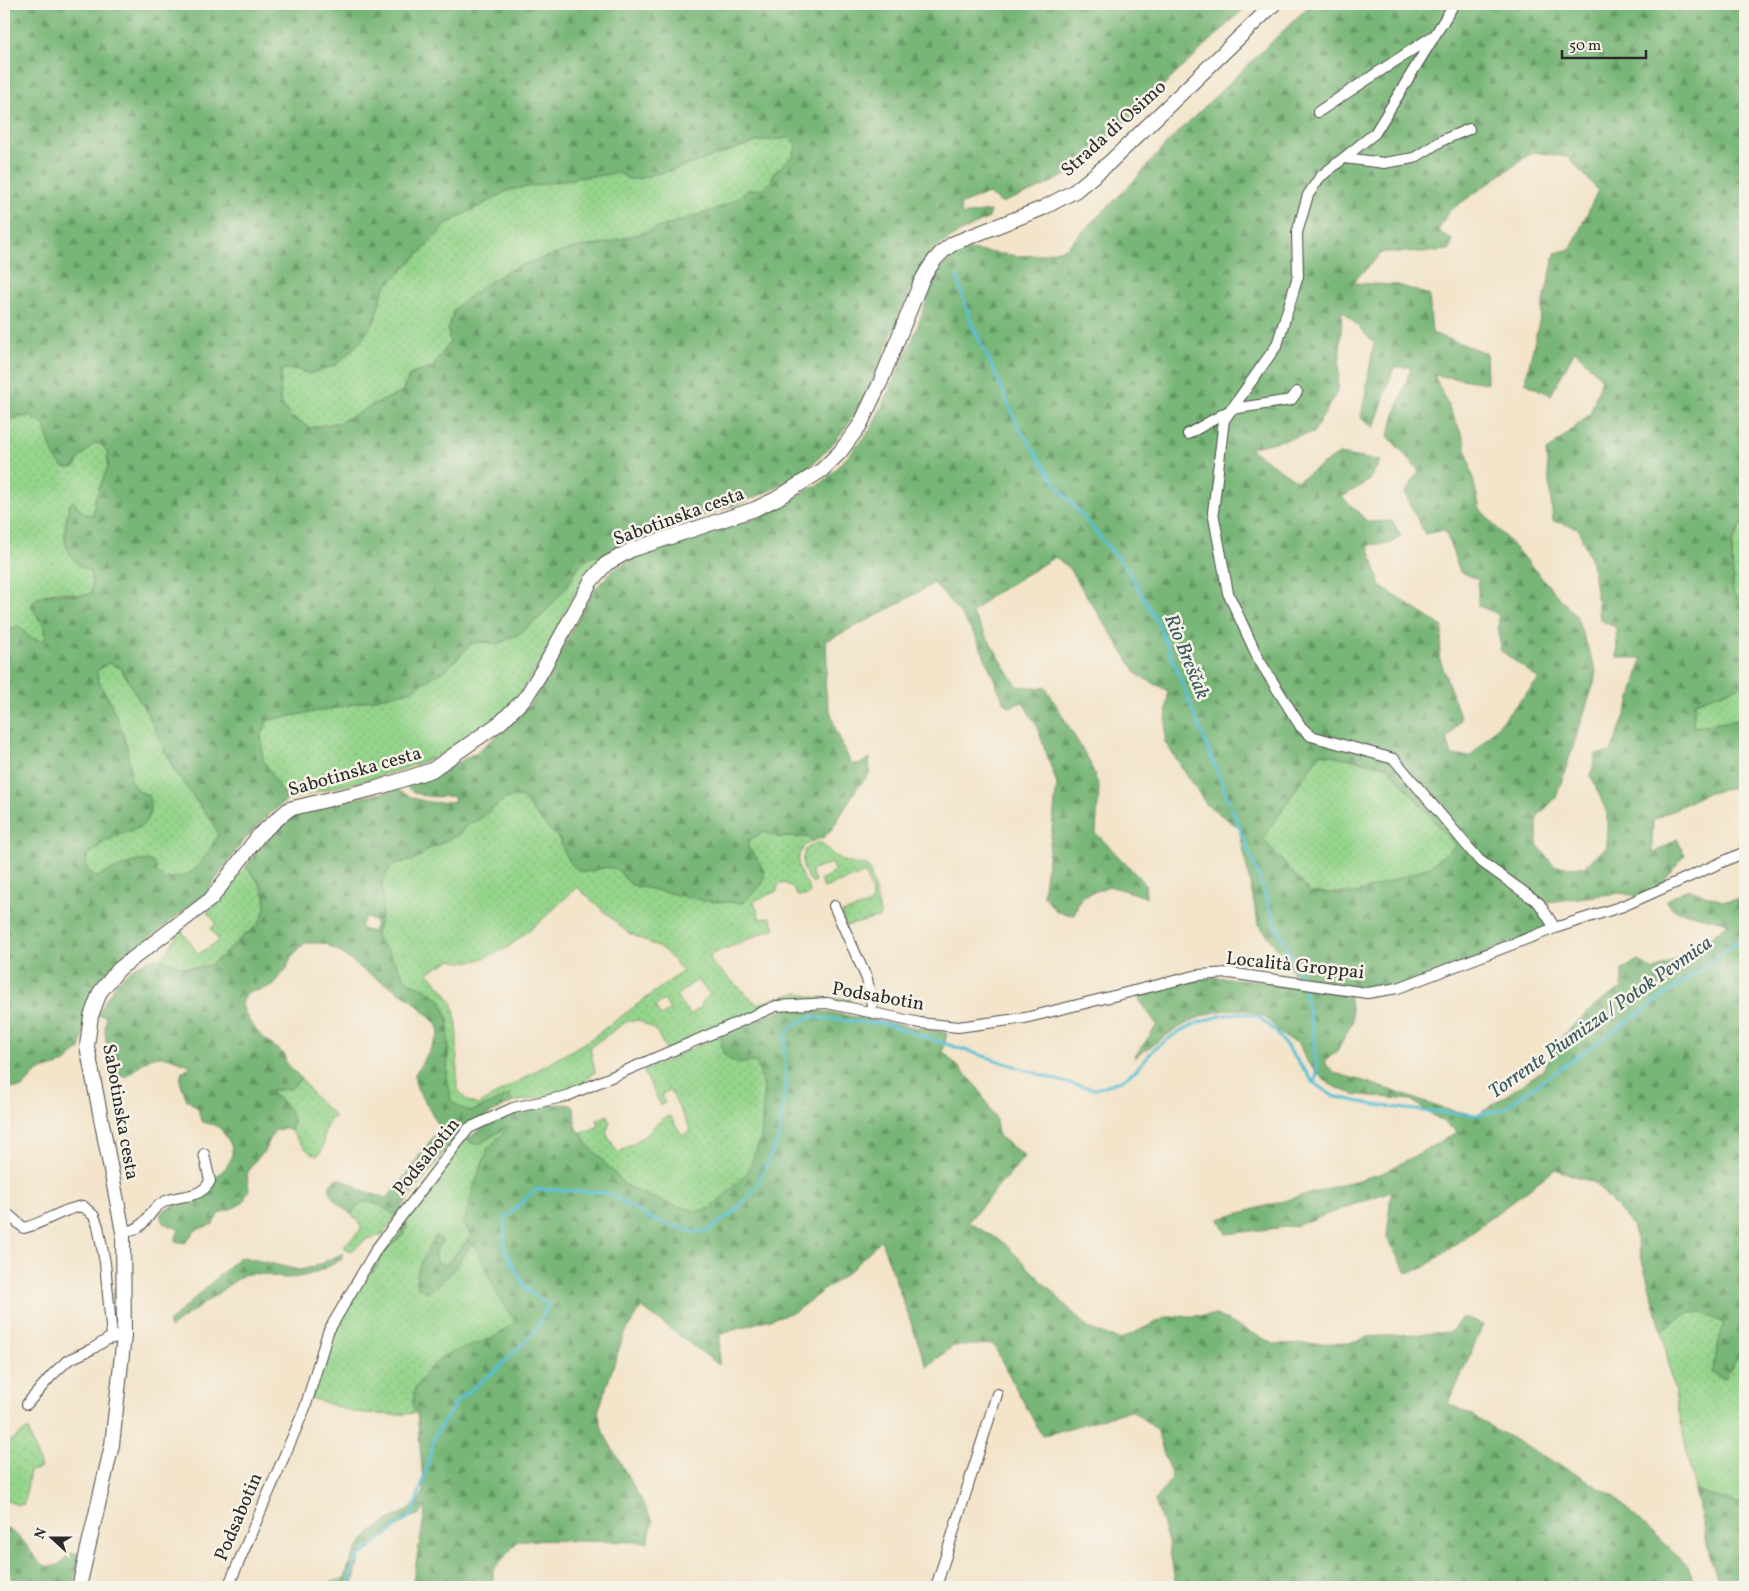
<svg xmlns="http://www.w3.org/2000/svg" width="1749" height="1591" viewBox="0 0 1749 1591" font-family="Vollkorn,serif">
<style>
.grass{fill:url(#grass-dots);stroke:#60805b;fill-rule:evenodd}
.forest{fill:url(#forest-firs);stroke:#517051;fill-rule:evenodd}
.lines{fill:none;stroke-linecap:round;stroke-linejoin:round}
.stream{stroke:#59bfd6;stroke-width:3}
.street-casing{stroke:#494743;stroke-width:12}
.secondary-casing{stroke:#494743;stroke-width:16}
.street{stroke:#fff;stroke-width:10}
.secondary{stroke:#fff;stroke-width:14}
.labels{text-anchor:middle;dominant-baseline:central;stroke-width:5;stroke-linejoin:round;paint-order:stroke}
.street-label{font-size:19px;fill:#2b2b2b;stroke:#f7f3e8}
.water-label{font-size:20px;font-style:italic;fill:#39575e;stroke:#f7f3e8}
</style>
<defs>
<pattern id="grass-dots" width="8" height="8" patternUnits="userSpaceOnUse" patternTransform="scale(1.25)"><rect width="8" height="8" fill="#94d48b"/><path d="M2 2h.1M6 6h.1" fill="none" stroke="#80b678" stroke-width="1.8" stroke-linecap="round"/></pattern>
<pattern id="forest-firs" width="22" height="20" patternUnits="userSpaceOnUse" patternTransform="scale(1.25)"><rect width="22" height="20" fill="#77b677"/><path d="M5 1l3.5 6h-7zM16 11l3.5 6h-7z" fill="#629462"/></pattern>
</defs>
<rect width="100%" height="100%" fill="#f7f3e8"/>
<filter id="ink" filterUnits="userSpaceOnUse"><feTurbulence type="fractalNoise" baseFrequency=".02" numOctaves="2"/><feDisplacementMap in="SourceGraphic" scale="10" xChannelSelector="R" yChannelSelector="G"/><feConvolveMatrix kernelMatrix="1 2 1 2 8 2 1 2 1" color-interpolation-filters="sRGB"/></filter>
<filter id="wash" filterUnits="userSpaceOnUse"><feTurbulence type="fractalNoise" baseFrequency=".0096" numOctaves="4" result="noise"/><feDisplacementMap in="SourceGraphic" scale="20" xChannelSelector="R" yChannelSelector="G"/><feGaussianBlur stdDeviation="1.12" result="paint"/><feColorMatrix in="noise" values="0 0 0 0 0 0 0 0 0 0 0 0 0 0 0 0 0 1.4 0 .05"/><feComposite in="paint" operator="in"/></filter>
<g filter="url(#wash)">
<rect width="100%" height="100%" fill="#f3e4ca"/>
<path class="grass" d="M 790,138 L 798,144 L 793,156 L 774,173 L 771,181 L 762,189 L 748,190 L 738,198 L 722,207 L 646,232 L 599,245 L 574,248 L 557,254 L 448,329 L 450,342 L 433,367 L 410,375 L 401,393 L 375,404 L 341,422 L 310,428 L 291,417 L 280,402 L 281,370 L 295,368 L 309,374 L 336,365 L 374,322 L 384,288 L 428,245 L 446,224 L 509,190 L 583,177 L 620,173 L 628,179 L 672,170 L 759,141 Z
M 29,416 L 44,425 L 50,441 L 75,467 L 79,459 L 94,443 L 101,444 L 108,452 L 108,467 L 95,499 L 93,516 L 85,514 L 73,501 L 70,504 C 67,515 63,529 65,540 C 67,553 77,568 90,571 L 92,586 L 91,593 C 81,598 73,593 62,592 C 54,591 46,594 38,598 L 38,618 L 45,627 L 47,637 L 41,641 L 8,631 L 4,642 L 4,424 L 11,419 Z
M 1745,518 L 1745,607 L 1733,594 L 1732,544 Z
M 593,555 L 603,558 C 576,578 556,633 539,664 C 482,763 388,773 288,799 L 281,790 L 263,760 L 261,736 L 268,720 L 331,709 L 410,691 L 449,667 L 472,643 L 484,642 L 498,644 L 563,589 L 570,582 L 578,567 Z
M 108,663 L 121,668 L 149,717 L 173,768 L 197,802 L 213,822 L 219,835 C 210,850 199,871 181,877 C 176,878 170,878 165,879 L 156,872 C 156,868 155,864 152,862 C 142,855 107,873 96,877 L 86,869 L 87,856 L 105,841 L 142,826 L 149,796 L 137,790 L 129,781 C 132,755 121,726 110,702 C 105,691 97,684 97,671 Z
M 1745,684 L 1745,719 L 1693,727 L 1695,702 Z
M 1320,753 L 1387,766 L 1456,846 L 1427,868 L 1358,893 L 1310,893 L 1263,839 Z
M 519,796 L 524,799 L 548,828 L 559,839 L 563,850 L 589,872 C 599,868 612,863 620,873 C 625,878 626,882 632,885 L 684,896 L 742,903 L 751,895 L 764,871 L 747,846 L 749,840 L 763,832 L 778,837 L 807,837 L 813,841 C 799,846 795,861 801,874 C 804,881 809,884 810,892 L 807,896 L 798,896 L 792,888 L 784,883 L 777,886 L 777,891 L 754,901 L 760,919 L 770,917 L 775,928 L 710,955 L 712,963 L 757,1004 L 799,992 C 813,1000 835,998 851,999 L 849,1006 L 784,1001 L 666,1050 L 656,1030 L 638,1020 L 626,1022 L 590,1047 L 595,1072 L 572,1092 L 513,1102 L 509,1095 L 471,1112 L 459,1107 L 450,1100 L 447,1075 L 449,1045 L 424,988 L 408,983 L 387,950 L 378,942 L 376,933 L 382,914 L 383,893 L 381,883 L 389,870 L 396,863 L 410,861 L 419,857 L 429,849 L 459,834 L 467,824 L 480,819 L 504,799 ZM 577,887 L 627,932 L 664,950 L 683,971 L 589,1040 L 478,1105 L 466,1100 L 457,1088 L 457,1025 L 453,1005 L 446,993 L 428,972 L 451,960 L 461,962 L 479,960 L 507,948 L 543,919 ZM 697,980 L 710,995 L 701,1003 L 702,1006 L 690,1015 L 676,996 ZM 664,1000 L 670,1010 L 661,1016 L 655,1007 Z
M 816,843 L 822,843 C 833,857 848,867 866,864 L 870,870 L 881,917 L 845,926 L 842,913 L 871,904 L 872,894 L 865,873 L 824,888 L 820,880 L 835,872 L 831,863 L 811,871 L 815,881 L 813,883 C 803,873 800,864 805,850 Z
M 246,867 C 261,884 274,902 258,924 C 253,930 245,934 240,939 C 233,945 228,952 221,958 C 204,973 179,968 160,958 C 171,951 171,941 182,931 L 198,954 L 219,941 L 211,929 L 216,923 L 207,912 Z
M 721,1034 L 721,1047 L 738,1063 L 752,1061 L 771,1072 L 762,1162 L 711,1209 L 696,1211 L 666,1203 L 634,1190 L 609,1177 L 600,1169 L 582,1133 L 599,1126 L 597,1120 L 608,1115 L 610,1122 L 606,1133 L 618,1153 L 650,1132 C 655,1124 661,1119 670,1116 L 682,1135 L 691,1131 L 670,1090 L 661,1095 L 665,1103 L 661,1105 L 643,1071 L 681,1054 Z
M 301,1078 L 316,1099 L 335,1116 C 316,1131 330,1144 318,1155 C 307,1155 298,1139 291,1131 L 294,1121 C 291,1116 289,1110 285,1105 C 281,1098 273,1098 271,1090 L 291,1089 Z
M 507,1127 L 511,1134 L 473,1234 L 445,1266 L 437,1262 L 434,1254 L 442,1241 L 436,1236 L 421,1262 L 449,1275 L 471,1245 L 476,1242 L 528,1316 L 418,1396 L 417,1413 L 393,1415 L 353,1412 L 311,1398 C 327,1355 340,1308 368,1271 C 380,1256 395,1243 407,1228 L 406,1224 L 401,1220 L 455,1149 L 468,1139 L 471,1143 L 479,1144 Z
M 365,1201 L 381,1205 L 395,1216 L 382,1235 L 367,1239 L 351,1251 L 343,1248 L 361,1229 L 359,1222 L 351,1214 L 357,1206 Z
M 1684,1313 L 1705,1313 L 1724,1324 L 1711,1373 L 1724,1379 L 1745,1345 L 1745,1506 L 1695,1490 L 1662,1331 Z
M 28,1429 L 41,1468 L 30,1471 L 24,1504 L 18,1505 L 4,1500 L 4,1448 L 5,1445 Z
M 4,1568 C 12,1573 14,1578 17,1587 L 4,1587 Z
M 345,1578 L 344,1587 L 316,1587 Z"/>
<path class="forest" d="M 4,4 L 1018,4 L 1019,6 L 1032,7 L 1032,4 L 1249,4 L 1096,150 L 1068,174 L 1036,190 L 1001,203 L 987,193 L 960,205 L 962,215 L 990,211 L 989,218 C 968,228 948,237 931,253 C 922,262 907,298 901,311 C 881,359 864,411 827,450 C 774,506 693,512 626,544 C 618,548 611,553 603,558 L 593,555 L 578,567 L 570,582 L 543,615 L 520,633 L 498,644 L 484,642 L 472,643 L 449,667 L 410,691 L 331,709 L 268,720 L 261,736 L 263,760 L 281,790 L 288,799 L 272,812 L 254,829 L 238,848 L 204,896 L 114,965 L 95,988 L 80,1049 L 63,1064 L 38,1071 L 22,1088 L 12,1088 L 4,1083 L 4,642 L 8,631 L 18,625 L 31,638 L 41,641 L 46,637 L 45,627 L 31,606 C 33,601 37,598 43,596 C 62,588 77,600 91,593 L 92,586 L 90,571 C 84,569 81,567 77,563 C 59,546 66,524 70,504 L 73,501 L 85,514 L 93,515 L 95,499 L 108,467 L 108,453 L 101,444 L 94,443 L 79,459 L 75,467 C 54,475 49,439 44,425 L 29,416 L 11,419 L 4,424 ZM 790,138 L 797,144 L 793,156 L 774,173 L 771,181 L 762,189 L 748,190 L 738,198 L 722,207 L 646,232 L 599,245 L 574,248 L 513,268 L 489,282 L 455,308 L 448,329 L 450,342 L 433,367 L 410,375 L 401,393 L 375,404 L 341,422 L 310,428 L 291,417 L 280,403 L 281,370 L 295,369 L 309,374 L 336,365 L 361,341 L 374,322 L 384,288 L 428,245 L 446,224 L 509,190 L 583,177 L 619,173 L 628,179 L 637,179 L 672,170 L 759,141 ZM 108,663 L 121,668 L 149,717 L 173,768 L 197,802 L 213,822 L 218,835 C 210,850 199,871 181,877 C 176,878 170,878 165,879 L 156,872 C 156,868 155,864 152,862 C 142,855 107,873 96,877 L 86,869 L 87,856 C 93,851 99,845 106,841 C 130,828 156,832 149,796 L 137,790 L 130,781 C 132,755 121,726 110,702 C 105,691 97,684 97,671 Z
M 1311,4 L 1745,4 L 1745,518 L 1732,544 L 1733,593 L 1745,607 L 1745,684 L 1695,702 L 1693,727 L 1745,719 L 1745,785 L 1705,794 L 1653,820 L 1652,854 L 1677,839 L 1685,855 L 1653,893 L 1644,897 L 1619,893 L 1539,903 L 1555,928 L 1398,988 L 1367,993 L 1297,979 L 1284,958 L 1258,923 L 1239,828 L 1206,804 L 1165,742 L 1168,691 L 1138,675 L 1068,567 L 1055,557 L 992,595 L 972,613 L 1017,686 L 1046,688 L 1089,761 L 1099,787 L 1096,833 L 1145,884 L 1146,897 L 1109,886 L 1081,897 L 1074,915 L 1057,912 L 1043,895 L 1052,829 L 1057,784 L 1037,726 L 1023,702 L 1009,707 L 1004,702 L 976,637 L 961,615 L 934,583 L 884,612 L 826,641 L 827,665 L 825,683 L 827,700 L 836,730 L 851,764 L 860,764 L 870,758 L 869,767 L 871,772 L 856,789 L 833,828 L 824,837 L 813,841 L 807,837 L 778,837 L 763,832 L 749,840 L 748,847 C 755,857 771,873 761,886 C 756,892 748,897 743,903 L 705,901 L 632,885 C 624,880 622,870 612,868 C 600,865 589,876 578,870 C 567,863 565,850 560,840 C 557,835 550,831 546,826 C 538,818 531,808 524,799 L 519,797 L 504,799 L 480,819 L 467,824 L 459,834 L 429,849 L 419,857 L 410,861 L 396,863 L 389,870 L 382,883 L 383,893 L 382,914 L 376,933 L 378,942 L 387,950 L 408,982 L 424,988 L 442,1001 L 449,1023 L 447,1075 L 451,1100 L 459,1107 L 471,1112 L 509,1095 L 513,1102 L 480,1119 L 464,1129 L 450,1145 L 395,1216 C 379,1204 365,1193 351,1214 C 341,1206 328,1199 330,1184 L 336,1179 L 343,1179 L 365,1192 L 387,1198 L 397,1187 L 440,1127 L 417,1088 L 414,1076 L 439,1035 L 438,1025 L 411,999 L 366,972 L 340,952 L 324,943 L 305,943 L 291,957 L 287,968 L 273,986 L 247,993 L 241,1002 C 249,1029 263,1038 285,1055 L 285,1062 L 301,1078 L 291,1089 L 271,1090 L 273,1096 C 288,1105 296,1113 291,1131 L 284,1128 L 274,1131 L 264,1152 L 253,1163 L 247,1174 L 249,1189 L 243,1203 L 231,1209 L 219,1213 L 213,1224 L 196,1230 L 185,1243 L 175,1241 L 179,1229 L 163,1223 L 160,1215 C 173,1196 208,1213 211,1180 C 226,1170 240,1156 227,1138 C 224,1134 221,1128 216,1126 C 211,1123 206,1124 201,1121 L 198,1108 L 187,1100 L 180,1081 L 182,1072 L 191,1066 C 156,1051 154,1052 126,1077 L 114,1075 C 108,1055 103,1037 106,1016 L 98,1015 C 110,989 127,965 156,958 C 170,961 181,969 196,968 C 216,967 226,951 240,939 C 245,934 253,930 258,924 C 262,919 265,910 266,903 C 267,889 255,876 246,867 C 258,848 270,830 289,818 C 318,798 363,801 396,789 C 417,801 430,805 455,801 L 453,796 C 437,797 417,799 405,785 L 444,771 L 478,751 L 504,730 L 529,705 L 548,677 L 584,607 L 596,588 L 612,571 L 639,554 L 723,527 L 760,517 L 823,482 L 848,456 L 871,429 L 913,339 L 934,280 L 945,263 L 962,249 L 1019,256 L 1038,255 L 1066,248 L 1136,179 L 1166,144 ZM 1533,152 L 1568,157 L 1598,190 L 1571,249 L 1555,253 L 1525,383 L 1551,395 L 1575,350 L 1602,379 L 1590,414 L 1546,452 L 1553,521 L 1578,528 L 1592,563 L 1600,620 L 1616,627 L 1617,658 L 1642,658 L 1630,702 L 1611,752 L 1596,754 L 1591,776 L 1607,813 L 1607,847 L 1584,867 L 1554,866 L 1537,844 L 1537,817 L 1556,798 L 1594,683 L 1596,670 L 1576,616 L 1480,509 L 1464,439 L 1434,375 L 1487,383 L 1486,353 L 1432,333 L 1429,295 L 1398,285 L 1352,283 L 1383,252 L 1427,252 L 1449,250 L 1453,240 L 1438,231 L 1448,212 ZM 1342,310 L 1374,343 L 1361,418 L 1374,428 L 1394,367 L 1411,367 L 1388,436 L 1419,471 L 1405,494 L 1425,534 L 1445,530 L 1460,572 L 1478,579 L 1478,606 L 1498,614 L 1500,650 L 1539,679 L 1471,756 L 1452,756 L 1447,739 L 1461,719 L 1439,657 L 1443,627 L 1381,587 L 1368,545 L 1392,543 L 1401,535 L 1392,521 L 1368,522 L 1342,497 L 1370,480 L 1380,461 L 1339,454 L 1297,481 L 1249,448 L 1313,433 L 1338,390 ZM 1320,753 L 1387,766 L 1456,846 L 1427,868 L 1358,893 L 1310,893 L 1263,839 ZM 365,917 L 376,922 L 373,932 L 360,928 Z
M 1687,889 L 1723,901 L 1745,899 L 1745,1345 L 1725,1379 L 1711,1373 L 1724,1323 C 1692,1306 1689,1310 1662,1331 L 1632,1225 L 1595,1183 L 1555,1169 L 1424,1268 L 1407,1273 L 1387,1238 L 1391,1191 L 1295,1226 L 1226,1234 L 1219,1219 L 1383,1173 L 1458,1132 L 1411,1100 L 1353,1094 L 1335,1087 L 1323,1079 L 1306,1061 L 1299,1043 C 1294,1041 1289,1040 1285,1037 C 1276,1031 1271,1020 1262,1016 C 1217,994 1169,1034 1134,1058 L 1157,1025 L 1136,995 L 1174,984 L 1215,977 L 1295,984 L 1349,995 L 1353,1020 L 1337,1051 L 1324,1062 L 1334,1073 L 1367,1082 L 1444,1109 L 1478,1115 L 1543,1070 L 1564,1034 L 1597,1004 L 1622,988 L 1622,970 L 1638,960 L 1653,971 L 1704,943 L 1729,923 L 1675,910 L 1665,901 Z
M 791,1008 L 825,1012 L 947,1033 L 943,1051 L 977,1086 L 996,1120 L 998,1136 L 1025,1156 L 968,1222 L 1004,1243 L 1088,1328 L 1119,1340 L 1167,1317 L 1216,1315 L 1274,1344 L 1349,1343 L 1367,1337 L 1451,1332 L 1462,1317 L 1483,1325 L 1449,1403 L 1612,1495 L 1689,1567 L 1693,1587 L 1176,1587 L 1169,1545 L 1155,1500 L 1172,1478 L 1156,1429 L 1131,1410 L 1042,1436 L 1017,1390 L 993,1344 L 953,1346 L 927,1367 L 881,1240 L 850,1271 L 794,1312 L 720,1334 L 719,1365 L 641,1307 L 623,1337 L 598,1412 L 603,1432 L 653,1521 L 648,1542 L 519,1540 L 493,1570 L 493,1587 L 412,1587 L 426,1506 L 420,1514 L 403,1520 L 361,1551 L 352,1587 L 344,1587 C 346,1560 361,1539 383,1524 C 400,1512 415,1512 424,1491 L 417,1412 L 412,1409 L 415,1388 L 429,1369 L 445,1355 L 492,1338 L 516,1322 L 502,1303 L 474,1244 L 471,1245 C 459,1263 446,1281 428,1292 C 425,1291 422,1290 420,1289 C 408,1277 430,1247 436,1236 L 442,1240 L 434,1254 L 437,1262 L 445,1266 L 471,1237 L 464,1223 L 473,1188 L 488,1149 L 508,1128 L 507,1127 L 479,1144 L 471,1143 L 468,1139 C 476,1133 484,1125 494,1121 C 514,1112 550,1101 571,1105 L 574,1109 L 576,1129 L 582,1133 L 587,1143 L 626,1186 L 666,1203 L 696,1211 L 710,1209 L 747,1173 L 761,1138 L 764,1088 L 757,1063 C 750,1060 744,1065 737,1063 C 721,1058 721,1048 721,1034 L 748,1022 Z
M 401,1220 L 406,1224 L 407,1228 L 404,1234 L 389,1247 L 373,1272 L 369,1271 Z
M 343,1253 L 342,1259 C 325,1269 307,1278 286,1278 C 272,1277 256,1271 243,1275 L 170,1328 L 168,1323 L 238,1258 L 243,1257 L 299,1270 L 313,1267 Z
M 1695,1490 L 1745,1506 L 1745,1587 L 1721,1587 L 1711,1561 Z
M 4,1527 C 10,1530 17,1535 23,1541 C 32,1549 38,1570 54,1566 C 61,1565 64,1560 68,1554 L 82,1553 L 73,1587 L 17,1587 C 14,1578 12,1573 4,1568 Z"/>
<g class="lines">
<path class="stream" d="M 957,276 L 971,323 L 990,362 L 1018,426 L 1058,487 L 1128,570 L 1158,623 L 1255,867 L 1277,927 L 1302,980 L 1312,1028 L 1317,1072 L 1315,1083
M 350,1587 L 351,1575 L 357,1558 L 412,1515 L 425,1475 L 435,1435 L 457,1401 L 498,1368 L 535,1332 L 548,1305 L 525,1288 L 504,1247 L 505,1218 L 536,1189 L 608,1193 L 649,1218 L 694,1232 L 708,1231 L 735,1211 L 756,1188 L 779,1136 L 786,1082 L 784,1049 L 786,1035 L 792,1026 L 809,1017 L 885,1024 L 1060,1081 L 1095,1089 L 1120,1081 L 1136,1070 L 1155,1048 L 1177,1033 L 1197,1023 L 1220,1016 L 1238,1013 L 1258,1016 L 1276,1032 L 1314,1083 L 1333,1096 L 1374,1105 L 1424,1111 L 1477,1115 L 1501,1110 L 1677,987 L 1745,936"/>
</g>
</g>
<g filter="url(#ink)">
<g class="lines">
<g class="street-casing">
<path id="street" d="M 1454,4 L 1375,133 L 1320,177 L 1308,195 L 1297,233 L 1298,276 L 1277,345 L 1224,420 L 1213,512 L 1228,593 L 1259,660 L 1301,727 L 1311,736 L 1394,759 L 1479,860 L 1539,903 L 1555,928
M 1318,112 L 1433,36
M 1344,158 L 1384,163 L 1414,158 L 1443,140 L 1469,129
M 1188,434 L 1232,409 L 1291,400 L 1297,392
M 834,906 L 867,979 L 872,1005 L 870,1012
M 4,1211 L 24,1228 C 45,1223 61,1209 83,1206 L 94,1216 L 98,1226 L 105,1263 L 112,1337
M 123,1232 C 129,1231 137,1230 141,1225 C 150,1217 153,1206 166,1201 C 182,1194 201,1199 210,1181 L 204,1154
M 27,1404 L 52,1375 L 68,1360 L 92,1349 L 108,1339 L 118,1337
M 228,1587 L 305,1408 L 328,1332 L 377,1248 L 469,1128 L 513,1108 L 567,1096 L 776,1006 L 827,1003 L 920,1023 L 958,1027 L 1025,1018 L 1198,975 L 1229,973 L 1367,993 L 1398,988 L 1555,928 L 1623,906 L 1745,852
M 936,1587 L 997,1394"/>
</g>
<g class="secondary-casing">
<path id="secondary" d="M 79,1587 L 112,1445 L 124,1336 L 123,1232 L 87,1046 L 91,1016 L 100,992 L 119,969 L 211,899 L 260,834 L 289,809 L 377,788 L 432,770 L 501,722 L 526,697 L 543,669 L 591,581 L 606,564 L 631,550 L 755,509 L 776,499 L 822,470 L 840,452 L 860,425 L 880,383 L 921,282 C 930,265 938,253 954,243 L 1043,208 L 1075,191 L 1109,163 L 1274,4"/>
</g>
<use href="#street" class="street"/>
<use href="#secondary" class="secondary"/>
</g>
</g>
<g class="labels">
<g class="street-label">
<text transform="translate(1114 129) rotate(-42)">Strada di Osimo</text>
<text transform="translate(679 517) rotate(-20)">Sabotinska cesta</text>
<text transform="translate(355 772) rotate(-16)">Sabotinska cesta</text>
<text transform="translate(1295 966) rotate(6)">Località Groppai</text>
<text transform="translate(878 997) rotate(10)">Podsabotin</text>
<text transform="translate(120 1112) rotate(80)">Sabotinska cesta</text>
<text transform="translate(427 1157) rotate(-51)">Podsabotin</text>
<text transform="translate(239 1517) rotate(-67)">Podsabotin</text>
</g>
<g class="water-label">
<text transform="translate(1186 657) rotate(68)">Rio Breščak</text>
<text transform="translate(1601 1018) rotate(-35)">Torrente Piumizza / Potok Pevmica</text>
</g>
</g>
<rect width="1749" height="1591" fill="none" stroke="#f7f3e8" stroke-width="20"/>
<g transform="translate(52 1538) rotate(291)" stroke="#f7f3e8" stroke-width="4" paint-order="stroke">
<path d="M0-4L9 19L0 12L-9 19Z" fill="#2b2b2b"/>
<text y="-8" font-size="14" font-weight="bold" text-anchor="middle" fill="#2b2b2b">N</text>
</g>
<path d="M1562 50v8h84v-8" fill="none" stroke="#2b2b2b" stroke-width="2.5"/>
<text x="1569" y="50" font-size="15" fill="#2b2b2b" stroke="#f7f3e8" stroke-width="4" paint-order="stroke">50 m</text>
</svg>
